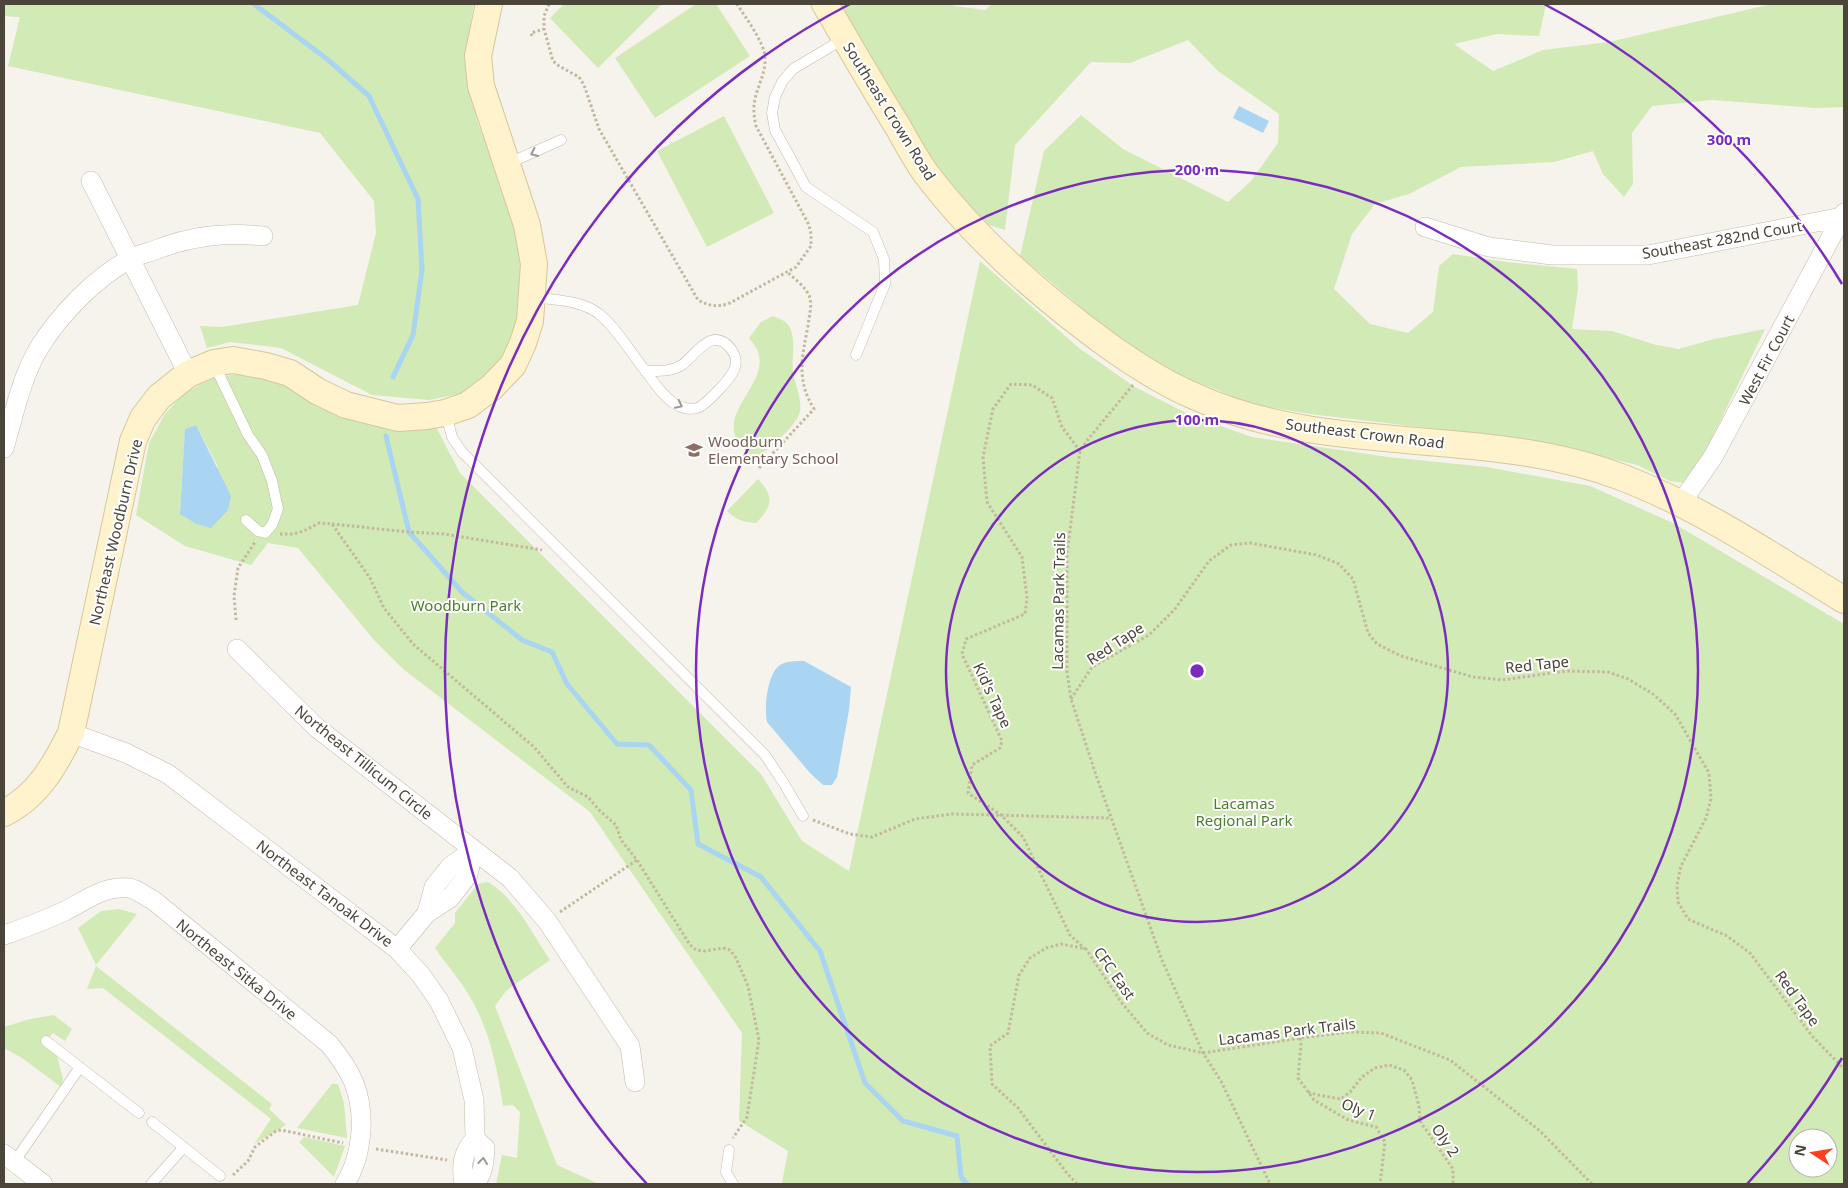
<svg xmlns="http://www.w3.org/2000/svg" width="1848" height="1188" viewBox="0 0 1848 1188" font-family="'Noto Sans',sans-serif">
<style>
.green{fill:#d2eab5;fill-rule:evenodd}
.water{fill:#a9d4f2}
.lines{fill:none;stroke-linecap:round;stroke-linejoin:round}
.stream{stroke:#a9d4f2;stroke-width:5}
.lane-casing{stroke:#c2bbae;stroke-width:11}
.street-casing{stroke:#c2bbae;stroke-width:20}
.secondary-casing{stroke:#d6c79b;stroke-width:28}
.path{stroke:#c4b79f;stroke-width:3;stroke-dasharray:2.5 2.5;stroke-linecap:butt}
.lane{stroke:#fff;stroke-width:10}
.street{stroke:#fff;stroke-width:19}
.secondary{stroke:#fff3cd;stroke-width:26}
.oneway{stroke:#9c9892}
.ring{fill:none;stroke:#7b2cbf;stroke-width:2.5}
.labels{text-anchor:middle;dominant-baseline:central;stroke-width:4;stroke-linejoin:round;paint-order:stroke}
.street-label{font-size:15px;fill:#4b4439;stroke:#fff}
.education-label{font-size:15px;fill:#785e54;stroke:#fff;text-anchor:start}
.park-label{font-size:15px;fill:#4a7f2a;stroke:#fff}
.centre{fill:#7b2cbf;stroke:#fff;stroke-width:2.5}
.ring-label{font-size:15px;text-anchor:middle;font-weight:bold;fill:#7b2cbf;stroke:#fff;stroke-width:4;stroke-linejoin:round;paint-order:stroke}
</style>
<rect width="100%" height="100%" fill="#f6f3ec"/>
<path class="green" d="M 4,4 L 474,4 L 466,50 L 468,78 L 478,124 L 494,164 L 500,188 L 515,218 L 522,248 L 521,320 L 500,364 L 468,392 L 429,400 L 372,395 L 281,348 L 230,342 L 207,348 L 200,326 L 222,327 L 358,305 L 376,233 L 374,201 L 320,133 L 8,66 L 20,17 L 4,16 Z
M 564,4 L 662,4 L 598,68 L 550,18 Z
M 696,4 L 716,4 L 750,56 L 655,118 L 615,58 Z
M 833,4 L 950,4 L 955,6 L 985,10 L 992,4 L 1546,5 L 1539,36 L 1497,34 L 1454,44 L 1493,71 L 1543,50 L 1609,42 L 1772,4 L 1844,4 L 1844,107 L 1816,108 L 1712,100 L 1652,106 L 1632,133 L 1633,184 L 1624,197 L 1603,174 L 1593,151 L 1554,162 L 1461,167 L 1409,194 L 1375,204 L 1352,234 L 1334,289 L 1370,324 L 1408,333 L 1433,312 L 1439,266 L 1453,254 L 1506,262 L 1577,269 L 1578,289 L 1572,329 L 1612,331 L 1656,345 L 1679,349 L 1710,340 L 1765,329 L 1696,471 L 1685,483 L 1670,481 L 1637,465 L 1571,449 L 1428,428 L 1310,414 L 1246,403 L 1216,389 L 1166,372 L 1098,324 L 1075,302 L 1020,256 L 1044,151 L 1081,115 L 1123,149 L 1228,202 L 1251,181 L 1278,143 L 1279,114 L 1218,71 L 1188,40 L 1130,63 L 1091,62 L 1015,145 L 1005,230 L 986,224 L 946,183 Z
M 724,116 L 774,213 L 707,247 L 657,151 Z
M 980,261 L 1079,348 L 1135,387 L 1192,416 L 1252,437 L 1388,457 L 1487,467 L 1590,486 L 1673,523 L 1844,624 L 1844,1184 L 774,1184 L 782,1183 L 788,1151 L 739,1121 L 742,1033 L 590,812 L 403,669 L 374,640 L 298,548 L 268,543 L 251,565 L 185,546 L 136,515 L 149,443 L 165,414 L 185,392 L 216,377 L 249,373 L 436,427 L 460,473 L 761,774 L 802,841 L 849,871 ZM 196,425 L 218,467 L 180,514 L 185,429 ZM 1798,1138 L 1828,1138 L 1828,1168 L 1798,1168 Z
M 773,316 C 780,319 785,320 789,326 C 797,340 791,358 793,372 C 795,384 802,399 800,411 C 797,427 768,448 756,460 C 751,456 746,452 742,447 C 714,415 766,388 759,355 C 758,349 753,343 749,338 L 761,322 Z
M 758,479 C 775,497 772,507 756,523 C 743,522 736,520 727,511 Z
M 488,882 C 516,899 532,933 550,960 L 506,991 L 495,1006 L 557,1165 L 599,1184 L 496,1184 L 502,1155 L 517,1158 L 520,1112 L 513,1105 L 503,1106 C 497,1066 489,1027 467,992 C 458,977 445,963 435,948 L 455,923 L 455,913 L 478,884 Z
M 119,909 L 137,914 L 96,965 L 78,928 L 101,911 Z
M 96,966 L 272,1104 L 269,1109 L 286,1125 L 254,1144 L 271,1119 L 103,988 L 87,989 Z
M 54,1015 L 72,1029 L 65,1041 L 53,1033 L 43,1045 L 57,1056 L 63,1079 L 61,1087 L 22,1058 L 4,1048 L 4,1027 L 30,1019 Z
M 332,1084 L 338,1084 L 344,1103 L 347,1138 L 297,1128 Z
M 304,1137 L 345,1146 L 334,1177 L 299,1142 Z"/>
<path class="water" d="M 1239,106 L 1269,121 L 1263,133 L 1233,118 Z
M 196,425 L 231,496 L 228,510 L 211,528 L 197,524 L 180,514 L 185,429 Z
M 804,661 L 851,687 L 849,710 L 837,777 L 832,785 L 823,785 L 810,773 L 767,722 C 764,708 767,674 780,665 C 786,661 796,661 804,661 Z"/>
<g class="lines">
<path class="stream" d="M 254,4 L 327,59 L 369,96 L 418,199 L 422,270 L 413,335 L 393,377
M 386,436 L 409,532 L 462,592 L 522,640 L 552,652 L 567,684 L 617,744 L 649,745 L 691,790 L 698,844 L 761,877 L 820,951 L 865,1083 L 903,1121 L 957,1136 L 961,1177 L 967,1184"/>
<g class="lane-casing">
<path id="lane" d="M 845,38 L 793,69 L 782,82 L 775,97 L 772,113 L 775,130 L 806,187 L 873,232 L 884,259 L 885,284 L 856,355
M 507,164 L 561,140
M 533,297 C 553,300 582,300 599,314 C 617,328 632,355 647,373 C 655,384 663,396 675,404 C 681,408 690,410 697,408 C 706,405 733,377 735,367 C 737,361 735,354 731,349 C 712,325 696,355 682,365 C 671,372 658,371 645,371
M 214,364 L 248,435 L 262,455 L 272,481 L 278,509 L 272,525 L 265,533 L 258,531 L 246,520
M 446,414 L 452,437 L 462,452 L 765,755 L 783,782 L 803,816
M 46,1041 L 139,1113
M 152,1122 L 220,1176
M 729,1150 L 726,1172 L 733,1184
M 15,1161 L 80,1067
M 151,1184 L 184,1147"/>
</g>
<g class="street-casing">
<path id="street" d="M 91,181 L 188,374
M 1425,227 L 1489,247 L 1552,255 L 1648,255 L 1842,217
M 4,448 C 14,415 21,378 39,348 C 60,314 95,278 130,259 C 138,255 147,253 155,250 C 192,236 223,232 263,236
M 1681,503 L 1713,457 L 1844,213
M 237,649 L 317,728 L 510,878 L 547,921 L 630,1046 L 635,1082
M 71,733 L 126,753 L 168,774 L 397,949 L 421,975 L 439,1001 L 462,1048 L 474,1100 L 475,1139 C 462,1153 461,1166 464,1184
M 427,913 L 434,887 L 450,867 L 473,850
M 4,935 C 25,928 45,920 65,911 C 85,901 104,885 129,888 C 137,889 146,897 153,900 L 329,1044 C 339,1056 348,1068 354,1083 C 366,1114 363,1155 345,1184
M 397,949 L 427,913 L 450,898 L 468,875 L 473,850
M 4,1154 L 43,1184
M 473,1184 C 484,1175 484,1162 485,1148 L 475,1139"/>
</g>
<g class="secondary-casing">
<path id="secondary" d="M 825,4 C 849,45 873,87 898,127 C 907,143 916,160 927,175 C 978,242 1045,300 1113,349 C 1139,367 1165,384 1194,396 C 1229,412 1269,423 1307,429 C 1411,446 1520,439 1621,477 C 1700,507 1772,556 1844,600
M 4,813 C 38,796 55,765 71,733 L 133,441 L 143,418 L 159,397 L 188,374 L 214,363 L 233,360 L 266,366 L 290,373 L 317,391 L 346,405 L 398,418 L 427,416 L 445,413 L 468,405 L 492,387 L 513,365 L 523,343 L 530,321 L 534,264 L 527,225 L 481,86 L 478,56 L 489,4"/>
</g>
<path class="path" d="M 549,4 L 544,16 L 544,29 L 553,61 L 559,66 L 579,77 L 584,85 L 599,129 L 698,300 C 709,306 716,307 728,304 L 796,267 L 811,246 L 811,234 L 809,225 L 756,126 C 754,117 753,108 755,99 C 758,85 766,72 765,58 C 765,43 745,17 737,4
M 532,36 L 531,33 L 544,29
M 1133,385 L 1089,438 L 1080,451 L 1067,554 L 1067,672 L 1071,699 L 1097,778 L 1162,960 L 1203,1053 L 1221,1081 L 1270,1184
M 1080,451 L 1062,427 L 1052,398 L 1032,385 L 1011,384 L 993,409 L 983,457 L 987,502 L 1022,557 L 1027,598 L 1025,614 L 966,639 L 962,654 L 1002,741 L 1000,748 L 972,765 L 968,793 L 1001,815 L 1023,837 L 1070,935 L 1085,949
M 759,468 L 814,409 C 796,380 802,357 808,326 C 809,317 812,307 810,298 C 807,288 795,279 787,272
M 332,524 L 409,532 L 444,534 L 542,550
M 280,534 L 293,534 L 304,531 L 319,523 L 332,524 L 370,578 L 384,608 L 413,644 L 534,747 L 568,787 L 588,797 L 600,811 L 616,825 L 621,840 L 637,860 L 690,945 L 696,950 L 705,951 L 723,948 L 730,950 L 736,958 L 748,986 L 759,1040 L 747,1117 L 733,1138
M 236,620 L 234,596 L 238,568 L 255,542
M 1071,699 L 1092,667 L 1149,635 L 1175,609 L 1209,561 L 1231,545 L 1250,543 L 1317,555 L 1339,564 L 1353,579 L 1368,633 L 1377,644 L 1401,656 L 1473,677 L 1502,680 L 1566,671 L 1608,672 L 1628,679 L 1653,694 L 1675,714 L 1709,773 L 1711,799 L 1706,818 L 1681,866 L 1677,885 L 1678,902 L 1688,919 L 1727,936 L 1750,953 L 1812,1036 L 1844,1069
M 813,820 L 850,834 L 872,837 L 915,819 L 952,814 L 1111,818
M 560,912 L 637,860
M 1300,1038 L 1301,1045 L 1298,1078 L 1314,1100 L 1348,1120 L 1376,1127 L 1385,1142 L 1380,1184
M 1308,1092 L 1318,1095 L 1341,1099 L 1350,1092 L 1362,1077 L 1375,1068 L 1389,1065 L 1404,1070 L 1412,1080 L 1419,1106 L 1420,1121 L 1453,1169 L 1453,1182 L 1450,1184
M 376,1149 L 447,1160
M 233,1175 L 248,1161 L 255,1147 L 276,1131 L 281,1130 L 343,1143
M 1077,1184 L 1066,1172 L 1018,1108 L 992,1084 L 990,1046 L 1008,1033 L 1019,975 L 1030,958 L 1046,948 L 1061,944 L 1086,949 L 1121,1002 L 1147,1033 L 1168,1045 L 1203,1053 L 1300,1038 L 1350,1032 L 1381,1033 L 1450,1060 L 1540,1131 L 1592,1184"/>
<use href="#lane" class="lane"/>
<use href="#street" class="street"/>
<use href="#secondary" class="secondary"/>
</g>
<defs><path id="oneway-chevron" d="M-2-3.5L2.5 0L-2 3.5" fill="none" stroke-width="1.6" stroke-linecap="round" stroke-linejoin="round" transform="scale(1.25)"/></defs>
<g class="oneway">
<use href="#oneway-chevron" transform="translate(534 153) rotate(156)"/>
<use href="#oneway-chevron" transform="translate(679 405) rotate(26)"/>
<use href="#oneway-chevron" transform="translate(483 1161) rotate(-83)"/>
</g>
<g class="ring">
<circle cx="1197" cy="671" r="251"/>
<circle cx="1197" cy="671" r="501"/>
<path d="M1842 1058A752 752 0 0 1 1747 1184M647 1184A752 752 0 0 1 850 4M1544 4A752 752 0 0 1 1842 284"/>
</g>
<defs>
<g id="school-bare" transform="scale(1.35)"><path d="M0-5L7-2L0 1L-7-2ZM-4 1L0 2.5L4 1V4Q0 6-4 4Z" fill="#8d6e63" stroke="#fff" stroke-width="2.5" paint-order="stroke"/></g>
</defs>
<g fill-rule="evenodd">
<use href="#school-bare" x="694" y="450"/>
</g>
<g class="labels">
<g class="street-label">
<text transform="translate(890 111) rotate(58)">Southeast Crown Road</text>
<text transform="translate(1722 239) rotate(-10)">Southeast 282nd Court</text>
<text transform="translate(1766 360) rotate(-62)">West Fir Court</text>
<text transform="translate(1365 433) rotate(7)">Southeast Crown Road</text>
<text transform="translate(115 532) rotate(-77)">Northeast Woodburn Drive</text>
<text transform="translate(1058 601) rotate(-89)">Lacamas Park Trails</text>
<text transform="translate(1115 643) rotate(-33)">Red Tape</text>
<text transform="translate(1537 664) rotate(-6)">Red Tape</text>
<text transform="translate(993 695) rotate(65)">Kid's Tape</text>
<text transform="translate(364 762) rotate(39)">Northeast Tillicum Circle</text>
<text transform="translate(325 893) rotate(37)">Northeast Tanoak Drive</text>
<text transform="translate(237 969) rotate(39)">Northeast Sitka Drive</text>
<text transform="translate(1115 973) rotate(55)">CFC East</text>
<text transform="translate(1798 998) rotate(54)">Red Tape</text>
<text transform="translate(1287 1031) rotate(-7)">Lacamas Park Trails</text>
<text transform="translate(1359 1109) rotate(22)">Oly 1</text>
<text transform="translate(1446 1140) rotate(56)">Oly 2</text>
</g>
<g class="education-label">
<text x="708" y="441">Woodburn<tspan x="708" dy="17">Elementary School</tspan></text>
</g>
<g class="park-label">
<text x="466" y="605">Woodburn Park</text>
<text x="1244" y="803">Lacamas<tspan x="1244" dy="17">Regional Park</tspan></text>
</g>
</g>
<circle cx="1197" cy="671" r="8" class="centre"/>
<g class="ring-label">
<text x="1729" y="145">300 m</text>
<text x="1197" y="175">200 m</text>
<text x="1197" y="425">100 m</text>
</g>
<rect width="1848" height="1188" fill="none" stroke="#4b4439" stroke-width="10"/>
<g transform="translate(1813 1153) rotate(282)"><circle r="24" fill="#ffffff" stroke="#b7b4b0"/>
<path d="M0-4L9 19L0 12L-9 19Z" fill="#fc3f1d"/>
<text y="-8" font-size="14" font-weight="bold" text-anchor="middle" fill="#4b4439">N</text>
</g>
</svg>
